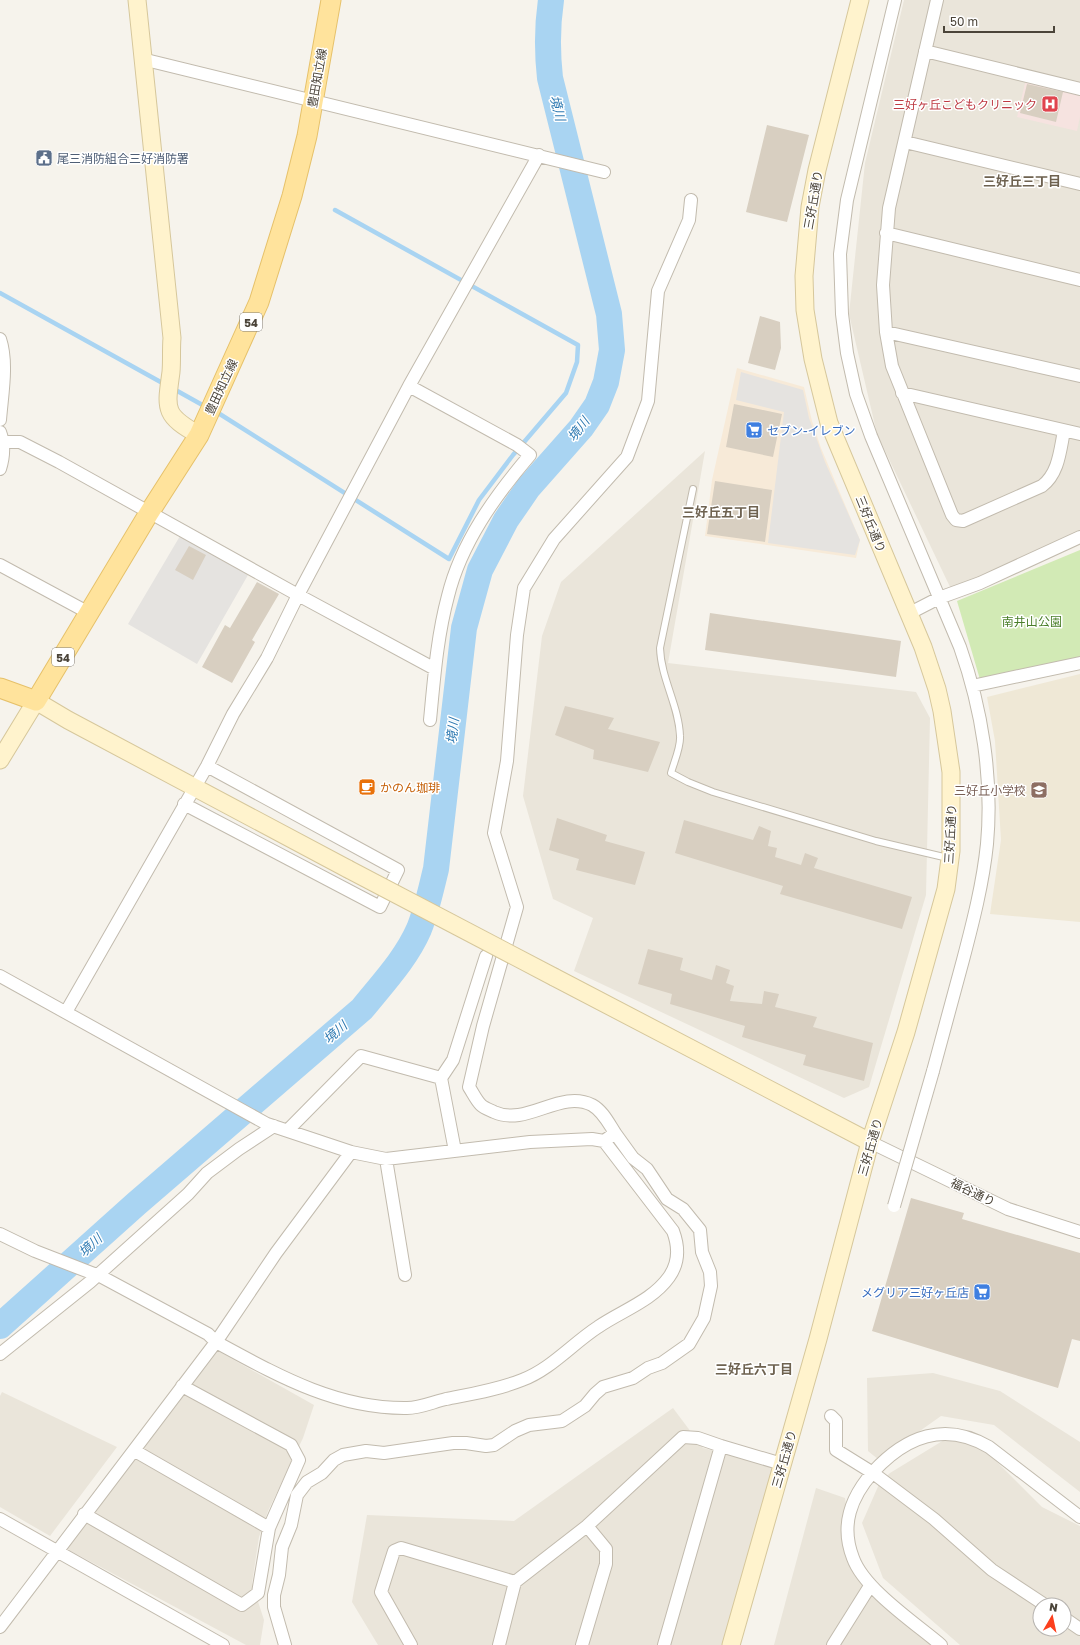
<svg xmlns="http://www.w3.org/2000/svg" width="1080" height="1645" viewBox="0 0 1080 1645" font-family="'Golos Text','Noto Sans JP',sans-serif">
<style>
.residential{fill:#eae5da;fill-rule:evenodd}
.commercial{fill:#f7ead8}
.education{fill:#efe8d6}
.medical{fill:#f6e3e0}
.green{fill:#d2eab5}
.parking{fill:#e5e3e0}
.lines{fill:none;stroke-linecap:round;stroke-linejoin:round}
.stream{stroke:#a9d4f2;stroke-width:4.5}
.river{stroke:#a9d4f2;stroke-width:26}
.building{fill:#d8cfc1}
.lane-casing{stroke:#c2bbae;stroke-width:8}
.street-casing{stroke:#c2bbae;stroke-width:14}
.secondary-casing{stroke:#d6c79b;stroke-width:19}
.primary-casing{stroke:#e6c16a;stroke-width:21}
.lane{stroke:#fff;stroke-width:6}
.street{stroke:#fff;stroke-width:12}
.secondary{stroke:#fff3cd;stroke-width:17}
.primary{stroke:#ffe39c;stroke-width:19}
.street-bridge-casing{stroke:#c2bbae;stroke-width:14;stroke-linecap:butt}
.secondary-bridge-casing{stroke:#d6c79b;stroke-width:19;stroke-linecap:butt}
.street-bridge{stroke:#fff;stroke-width:12}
.secondary-bridge{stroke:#fff3cd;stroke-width:17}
.labels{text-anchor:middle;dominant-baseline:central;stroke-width:3;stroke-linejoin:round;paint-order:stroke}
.shield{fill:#fff;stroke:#817c74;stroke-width:1}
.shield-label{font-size:11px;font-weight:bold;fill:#4b4439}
.street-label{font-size:12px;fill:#4b4439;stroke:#fff}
.health-label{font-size:12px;fill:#be3a42;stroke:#fff;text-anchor:end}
.service-label{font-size:12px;fill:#4e5e75;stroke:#fff;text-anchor:start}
.shop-label{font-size:12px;fill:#366cbe;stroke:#fff;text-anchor:start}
.park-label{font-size:12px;fill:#4a7f2a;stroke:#fff}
.food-label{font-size:12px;fill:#c56008;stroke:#fff;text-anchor:start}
.education-label{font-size:12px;fill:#785e54;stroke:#fff;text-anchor:end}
.water-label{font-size:13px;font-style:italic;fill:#2e7ab2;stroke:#fff}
.neighbourhood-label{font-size:13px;font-weight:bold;fill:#6e6250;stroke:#fff}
</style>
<rect width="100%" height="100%" fill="#f6f3ec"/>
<path class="residential" d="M 904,0 L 1080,0 L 1080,532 L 951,589 L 877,434 L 849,314 L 865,163 Z
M 705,451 L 668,663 L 916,692 L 930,718 L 926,895 L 869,1087 L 844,1098 L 574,971 L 593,918 L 553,899 L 523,796 L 542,636 L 561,582 Z
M 218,1351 L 314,1405 L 303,1438 L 268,1511 L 259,1537 L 252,1583 L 264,1620 L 260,1645 L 246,1645 L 67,1549 Z
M 933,1373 L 1000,1391 L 1080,1442 L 1080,1492 L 994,1425 L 941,1416 L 879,1460 L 868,1451 L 867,1378 Z
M 2,1392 L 117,1447 L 50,1536 L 0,1507 L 0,1396 Z
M 673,1408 L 703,1448 L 784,1468 L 727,1645 L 378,1645 L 352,1602 L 367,1515 L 514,1521 Z
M 944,1440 L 977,1442 L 1042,1507 L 1080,1526 L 1080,1645 L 960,1645 L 883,1578 L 862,1523 L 880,1482 L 890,1473 ZM 1040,1605 L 1064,1605 L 1064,1629 L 1040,1629 Z
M 816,1488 L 845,1498 L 854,1556 L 879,1599 L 933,1645 L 774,1645 Z"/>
<path class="commercial" d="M 737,368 L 804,387 L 812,421 L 821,448 L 860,540 L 856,558 L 705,536 L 712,480 Z"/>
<path class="education" d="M 1080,674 L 1080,922 L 990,914 L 1001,840 L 995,741 L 987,697 Z"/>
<path class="medical" d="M 1026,79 L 1080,91 L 1080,117 L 1077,131 L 1017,117 Z"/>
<path class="green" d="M 1080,550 L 1080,659 L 981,683 L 957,601 Z"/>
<path class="parking" d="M 741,372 L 803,390 L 809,418 L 825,462 L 860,540 L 855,555 L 768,543 L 784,412 L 736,400 Z
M 180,536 L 248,575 L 197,664 L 128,624 Z"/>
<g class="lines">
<path class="stream" d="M 0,293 L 166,385
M 172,388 L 206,407
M 215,411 L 449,559 L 479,500 L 513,455 L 566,393 L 577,362 L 578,345 L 335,210"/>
<path class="river" d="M 0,1326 L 136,1204 L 362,1009 C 382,984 406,959 419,929 C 427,909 431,889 436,869 L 464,628 L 480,570 L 506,520 L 528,488 L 581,428 L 597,405 L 606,382 L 612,350 L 609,314 L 550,78 C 547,51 547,27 551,0"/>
</g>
<path class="building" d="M 1027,84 L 1063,92 L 1056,122 L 1020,113 Z
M 767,125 L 809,135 L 787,222 L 746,212 Z
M 760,316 L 780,322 L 781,348 L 775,370 L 748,363 Z
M 734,404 L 782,414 L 773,457 L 726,447 Z
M 715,481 L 772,490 L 765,542 L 707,534 Z
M 189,546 L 206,555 L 193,580 L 175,570 Z
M 257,582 L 279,594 L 252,640 L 255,642 L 232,683 L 202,667 L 225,625 L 230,628 Z
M 710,613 L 901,641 L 896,677 L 705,650 Z
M 565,706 L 614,718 L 608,729 L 660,742 L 648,772 L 593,759 L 594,750 L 555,735 Z
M 557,818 L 607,835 L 605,841 L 645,852 L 635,885 L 576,870 L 579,859 L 549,850 Z
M 684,820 L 753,840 L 759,826 L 771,831 L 768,846 L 777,848 L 775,857 L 801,865 L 805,853 L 818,858 L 814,868 L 912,897 L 902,929 L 780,894 L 783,886 L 675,853 Z
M 648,949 L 683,958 L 680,970 L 712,980 L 716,965 L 730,970 L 726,983 L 734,986 L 730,1001 L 762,1004 L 764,991 L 779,994 L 775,1007 L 817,1017 L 813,1027 L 873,1043 L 864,1081 L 803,1065 L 806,1055 L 742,1037 L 745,1026 L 670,1004 L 672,994 L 638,984 Z
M 911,1198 L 964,1213 L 962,1219 L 1080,1253 L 1080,1341 L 1072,1339 L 1058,1388 L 872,1331 Z"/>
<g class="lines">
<g class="lane-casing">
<path id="lane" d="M 693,489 L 660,648 C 661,679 679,706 680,736 C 681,747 674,762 671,773 L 688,782 L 713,792 L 876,841 L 948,858"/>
</g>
<g class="street-casing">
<path id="street" d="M 895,0 L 847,200 L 840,254 L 842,314 L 847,353 L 856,394 L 871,436 L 960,647 C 982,709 993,778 987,844 C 983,883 973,922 963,960 C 953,997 943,1034 933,1071
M 937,0 L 889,208 L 883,285 L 886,332 L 892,366 L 952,515 L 956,520 L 963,521 L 1042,486 C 1059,473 1060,450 1064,431
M 925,51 L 1080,89
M 142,59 L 604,172
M 905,142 L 1080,184
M 886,233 L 1080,280
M 886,332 L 1080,376
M 0,339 C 8,363 2,394 0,420
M 409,386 L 517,445 L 530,455 C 495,496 461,543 448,596 C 437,637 434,679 430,720
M 902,393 L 1080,434
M 0,432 C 5,445 4,456 0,469
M 4,442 L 20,442 L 59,462 L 298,595 L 435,669
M 0,565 L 89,613
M 908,614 L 939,598 L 980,583 L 1080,537
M 972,686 L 1080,663
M 184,804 L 380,907 L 398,870 L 207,766
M 0,976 L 267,1124 L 351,1152 L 386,1159 L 530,1142 L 592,1139 L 604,1141 L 673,1231 C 679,1247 679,1263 669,1277 C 652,1301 621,1311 598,1327 C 572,1344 551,1369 522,1380 C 497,1390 471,1394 446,1399 C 433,1402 420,1408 407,1408 C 336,1409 277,1375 216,1342 L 208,1334 L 102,1277 L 35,1251 L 0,1234
M 66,1012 L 207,766 L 233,714 L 267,658 L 298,595 L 409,386 L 539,155
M 288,1130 L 361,1056 L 441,1078
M 604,1141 L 615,1133 C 609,1124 603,1111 592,1105 C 560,1089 527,1127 494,1112 C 490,1110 484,1108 481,1105 C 476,1100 473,1093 469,1087 L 483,1026 L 517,907 L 494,833 L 507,761 L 517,635 L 524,588 L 554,539 L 627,457 L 648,401 L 658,291 L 689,220 L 691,200
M 870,1142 L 1008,1209 L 1080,1232
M 455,1151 L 441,1078 L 453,1060 L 486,956
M 386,1159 L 405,1275
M 0,1354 L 90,1282 L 188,1194 L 207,1173 L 239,1149 L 274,1126
M 831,1416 L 836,1421 L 836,1450 L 873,1473 L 934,1519 L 992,1570 L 1045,1605
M 135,1451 L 269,1528
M 84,1514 L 242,1605 L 258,1593 L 269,1528 L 299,1460 L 291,1445 L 182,1386
M 0,1519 L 223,1645
M 1064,1618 L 1080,1629
M 0,1627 L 216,1342 L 276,1253 L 351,1152
M 285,1645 L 274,1607 L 274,1595 L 279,1575 L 282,1547 L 291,1525 L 297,1495 L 307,1482 L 322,1473 L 334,1460 L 343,1455 L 366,1451 L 384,1453 L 453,1443 L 466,1443 L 486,1446 L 494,1445 L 515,1431 L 529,1425 L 562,1421 L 585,1406 L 595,1394 L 603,1387 L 633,1378 L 648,1368 L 662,1363 L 689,1344 L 704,1318 L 711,1286 L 710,1272 L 702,1252 L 700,1230 L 683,1209 L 667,1199 L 647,1169 L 633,1158 L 615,1133
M 411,1645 L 381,1592 L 394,1551 L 401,1548 L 515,1582 L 587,1526 L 683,1437 L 698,1438 L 721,1446 L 782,1464
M 499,1645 L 515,1582
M 582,1645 L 606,1564 L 606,1549 L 587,1526
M 664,1645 L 721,1446
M 833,1645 L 870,1586
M 941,1645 C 915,1623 864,1589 853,1558 C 840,1525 851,1497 873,1472 C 906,1436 945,1421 989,1447 L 1080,1517"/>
</g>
<g class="secondary-casing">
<path id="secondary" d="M 137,0 L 172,338 C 171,349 172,361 171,372 C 166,409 163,415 199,435
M 0,760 L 36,701 L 68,720 L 348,869
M 554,977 L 870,1142
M 731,1645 L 818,1339 L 870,1142 L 906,1032 L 939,914 L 946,889 L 951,851 L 951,772 L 942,711 L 937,689 L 923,647 L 829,423 L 813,359 L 805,310 L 804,276 L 810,207 L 817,170 L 860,0"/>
</g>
<g class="primary-casing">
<path id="primary" d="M 0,688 L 36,701 L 149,513 L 199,435 L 259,302 L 292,196 L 307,136 L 331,0"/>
</g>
<use href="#lane" class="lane"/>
<use href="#street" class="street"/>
<use href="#secondary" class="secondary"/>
<use href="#primary" class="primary"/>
<g class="street-bridge-casing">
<path id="street-bridge" d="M 894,1206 L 933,1071"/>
</g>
<g class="secondary-bridge-casing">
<path id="secondary-bridge" d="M 348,869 L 554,977"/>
</g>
<use href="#street-bridge" class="street-bridge"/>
<use href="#secondary-bridge" class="secondary-bridge"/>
</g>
<defs>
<g id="hospital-square" transform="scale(0.9)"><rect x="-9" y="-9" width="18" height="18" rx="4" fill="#e0444e" stroke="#fff"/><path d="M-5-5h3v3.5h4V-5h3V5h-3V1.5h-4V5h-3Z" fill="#fff"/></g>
<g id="civic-square" transform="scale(0.9)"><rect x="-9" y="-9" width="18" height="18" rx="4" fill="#5c6f8a" stroke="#fff"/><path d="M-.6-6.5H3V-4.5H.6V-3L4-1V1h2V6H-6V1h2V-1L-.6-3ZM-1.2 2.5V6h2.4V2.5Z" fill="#fff"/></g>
<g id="supermarket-square" transform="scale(0.9)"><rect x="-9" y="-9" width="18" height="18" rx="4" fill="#3f7fe0" stroke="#fff"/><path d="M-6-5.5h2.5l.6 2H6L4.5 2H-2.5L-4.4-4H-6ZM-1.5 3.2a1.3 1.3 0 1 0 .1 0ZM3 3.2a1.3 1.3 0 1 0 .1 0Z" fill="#fff"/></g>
<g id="cafe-square" transform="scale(0.9)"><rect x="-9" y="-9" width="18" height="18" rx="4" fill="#e8710a" stroke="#fff"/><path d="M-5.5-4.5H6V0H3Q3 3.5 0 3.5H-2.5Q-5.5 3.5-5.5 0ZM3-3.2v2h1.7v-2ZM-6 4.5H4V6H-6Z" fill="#fff"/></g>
<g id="school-square" transform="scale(0.9)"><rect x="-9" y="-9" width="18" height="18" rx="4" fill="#8d6e63" stroke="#fff"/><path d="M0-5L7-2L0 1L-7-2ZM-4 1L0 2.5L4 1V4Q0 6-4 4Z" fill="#fff"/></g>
</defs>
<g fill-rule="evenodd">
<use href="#hospital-square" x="1050" y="104"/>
<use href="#civic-square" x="44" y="158"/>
<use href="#supermarket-square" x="754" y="430"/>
<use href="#cafe-square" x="367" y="787"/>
<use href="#school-square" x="1039" y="790"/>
<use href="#supermarket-square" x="982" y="1292"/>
</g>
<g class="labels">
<g class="shield">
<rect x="240" y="313" width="22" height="18" rx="3"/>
<rect x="52" y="648" width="22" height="18" rx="3"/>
</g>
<g class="shield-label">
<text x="251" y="322">54</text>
<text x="63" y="657">54</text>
</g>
<g class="street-label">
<text transform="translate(317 78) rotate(-80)">豊田知立線</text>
<text transform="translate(813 200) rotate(-80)">三好丘通り</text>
<text transform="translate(221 387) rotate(-65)">豊田知立線</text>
<text transform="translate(871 524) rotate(68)">三好丘通り</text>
<text transform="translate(950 834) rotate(-87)">三好丘通り</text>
<text transform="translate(870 1147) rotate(-74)">三好丘通り</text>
<text transform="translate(973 1192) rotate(26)">福谷通り</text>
<text transform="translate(784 1459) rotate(-74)">三好丘通り</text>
</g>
<g class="health-label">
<text x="1037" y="104">三好ヶ丘こどもクリニック</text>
</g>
<g class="service-label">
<text x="57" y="158">尾三消防組合三好消防署</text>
</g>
<g class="shop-label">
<text x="767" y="430">セブン-イレブン</text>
<text x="969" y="1292" text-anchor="end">メグリア三好ヶ丘店</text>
</g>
<g class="park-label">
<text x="1032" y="621">南井山公園</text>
</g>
<g class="food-label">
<text x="380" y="787">かのん珈琲</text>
</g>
<g class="education-label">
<text x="1026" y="790">三好丘小学校</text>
</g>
<g class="water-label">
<text transform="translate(558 108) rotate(76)">境川</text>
<text transform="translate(578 429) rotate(-52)">境川</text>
<text transform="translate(452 731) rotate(-83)">境川</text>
<text transform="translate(335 1032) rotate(-41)">境川</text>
<text transform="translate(90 1245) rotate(-42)">境川</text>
</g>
<g class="neighbourhood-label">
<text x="1022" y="181">三好丘三丁目</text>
<text x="721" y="512">三好丘五丁目</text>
<text x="754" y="1369">三好丘六丁目</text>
</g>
</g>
<g transform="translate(1052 1617) rotate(9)"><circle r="19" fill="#ffffff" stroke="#b7b4b0"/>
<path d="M0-3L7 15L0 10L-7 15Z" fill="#fc3f1d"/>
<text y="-6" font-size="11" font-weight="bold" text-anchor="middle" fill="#4b4439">N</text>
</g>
<path d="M944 26v6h110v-6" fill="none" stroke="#4b4439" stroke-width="2"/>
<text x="950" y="26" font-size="12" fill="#4b4439" stroke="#ffffff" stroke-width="3" paint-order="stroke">50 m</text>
</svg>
